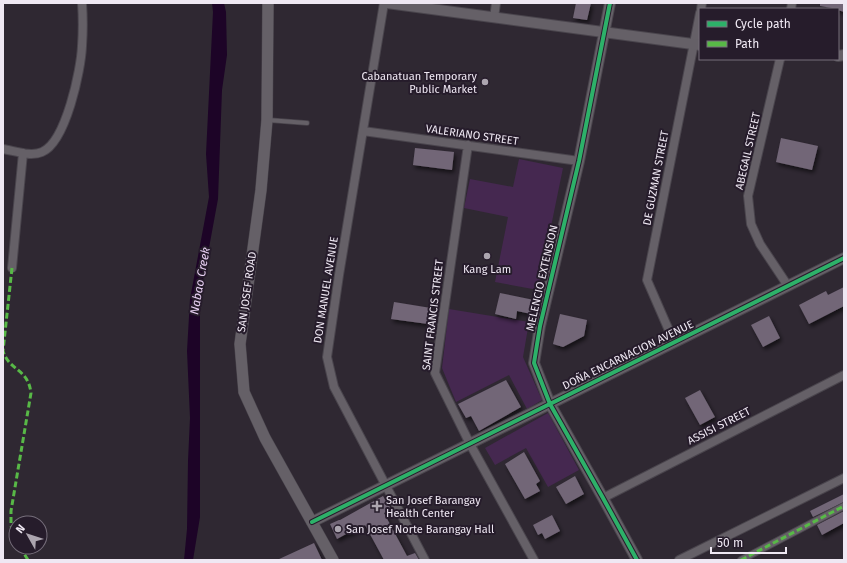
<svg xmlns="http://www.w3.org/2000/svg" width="847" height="563" viewBox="0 0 847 563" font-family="'Fira Sans',sans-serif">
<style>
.green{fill:#452850}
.water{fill:#1d0427}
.building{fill:#726677;filter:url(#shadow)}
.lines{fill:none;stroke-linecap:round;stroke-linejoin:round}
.service-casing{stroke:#4a454d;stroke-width:5.5}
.pedestrian-casing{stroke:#4a454d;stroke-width:8}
.minor-casing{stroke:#4a454d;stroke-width:10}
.tertiary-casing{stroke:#4a454d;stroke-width:12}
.secondary-casing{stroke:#4a454d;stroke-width:12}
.service{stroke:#656067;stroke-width:4}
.pedestrian{stroke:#656067;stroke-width:6}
.minor{stroke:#656067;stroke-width:8}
.tertiary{stroke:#656067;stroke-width:10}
.secondary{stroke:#656067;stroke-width:11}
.quiet{stroke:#58b947;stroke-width:3;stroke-dasharray:6 3;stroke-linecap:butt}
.cycleway-casing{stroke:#261c2b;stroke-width:6}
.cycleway{stroke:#2db169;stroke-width:4}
.poi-dot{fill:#aca5af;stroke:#261c2b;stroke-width:1.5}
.labels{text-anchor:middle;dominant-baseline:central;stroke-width:4;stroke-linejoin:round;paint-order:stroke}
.poi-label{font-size:11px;fill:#efe8f3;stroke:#261c2b;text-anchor:start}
.street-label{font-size:11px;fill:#efe8f3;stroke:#261c2b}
.water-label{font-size:12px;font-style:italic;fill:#e8d0f3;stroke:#261c2b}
</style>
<defs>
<filter id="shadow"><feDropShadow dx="2" dy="3" stdDeviation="2" flood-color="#0009"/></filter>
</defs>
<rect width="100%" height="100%" fill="#2f2832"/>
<path class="green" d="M 519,159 L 563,168 L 538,290 L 495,282 L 508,217 L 464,208 L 470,179 L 513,187 Z
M 449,309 L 529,322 L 523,357 L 542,400 L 527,409 L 509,375 L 456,402 L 442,368 Z
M 548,413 L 579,470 L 548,487 L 526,448 L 495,465 L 485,448 Z"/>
<path class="water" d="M 212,3 L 224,3 L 226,12 L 227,55 L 222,90 L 218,199 L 200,297 L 200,517 L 193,560 L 184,560 L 187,529 L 188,461 L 190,418 L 187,351 L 190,299 L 209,197 L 206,154 L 213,12 Z"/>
<path class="building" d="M 576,3 L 591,3 L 587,20 L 573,18 Z
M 820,3 L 844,3 L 844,12 L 838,10 L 838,9 L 820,6 Z
M 781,138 L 818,146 L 812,170 L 776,162 Z
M 415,148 L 454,152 L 452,170 L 413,165 Z
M 844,287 L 844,306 L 809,324 L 799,305 L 826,291 L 828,295 Z
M 500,293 L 534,300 L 531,314 L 517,311 L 516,319 L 495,314 Z
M 394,302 L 431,308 L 428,324 L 391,319 Z
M 560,314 L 587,320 L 584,336 L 563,347 L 553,344 Z
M 769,316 L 780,338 L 763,347 L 751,325 Z
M 506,380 L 521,407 L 479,431 L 471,416 L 466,418 L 458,404 Z
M 700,390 L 715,417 L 700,425 L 685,398 Z
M 524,452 L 540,481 L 536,484 L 540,491 L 525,499 L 505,464 Z
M 575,476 L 584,494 L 566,504 L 556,487 Z
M 844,494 L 844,502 L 813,517 L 810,511 Z
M 383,496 L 391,509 L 384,513 L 407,556 L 415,553 L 419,560 L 384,560 L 365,525 L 349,534 L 348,533 L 337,539 L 330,524 L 339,520 L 340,520 Z
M 844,511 L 844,523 L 822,535 L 817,525 Z
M 552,515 L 560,531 L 545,539 L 542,533 L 538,535 L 533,525 Z
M 314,543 L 322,560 L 277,560 Z"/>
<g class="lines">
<g class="service-casing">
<path id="service" d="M 268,120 L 307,123"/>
</g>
<g class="pedestrian-casing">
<path id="pedestrian" d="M 741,560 L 844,506"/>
</g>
<g class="minor-casing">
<path id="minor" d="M 384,3 L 339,275 L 327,357 L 334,387 L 425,560
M 701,9 L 702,3
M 791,9 L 792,3
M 494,18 L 496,3
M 780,59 L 748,196 L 751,224 L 760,244 L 788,286
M 363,131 L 579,161
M 468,145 L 435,373 L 470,444 L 534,560
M 3,149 C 15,151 31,157 42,152 C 66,142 81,70 82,46 C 83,32 83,17 82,3
M 12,268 L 23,153
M 674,342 L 647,280 L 700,13
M 603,498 L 844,375
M 679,560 L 844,478"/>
</g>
<g class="tertiary-casing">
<path id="tertiary" d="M 387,3 L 700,45
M 610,3 L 579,161 L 540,326 L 534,363 L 550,404 L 603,498 L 637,560
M 838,56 L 844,55
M 312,522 L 844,258"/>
</g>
<g class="secondary-casing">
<path id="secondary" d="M 268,3 L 267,120 L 261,190 L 240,344 L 244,392 L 265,438 L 333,560"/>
</g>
<use href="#service" class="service"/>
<use href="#pedestrian" class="pedestrian"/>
<use href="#minor" class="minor"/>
<use href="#tertiary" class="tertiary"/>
<use href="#secondary" class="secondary"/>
<path class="quiet" d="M 12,268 L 3,351 C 9,371 28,368 31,393 L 11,511 L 11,526 L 16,541
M 20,547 L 28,560
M 741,560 L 844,506"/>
<g class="cycleway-casing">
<path id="cycleway" d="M 610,3 L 579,161 L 540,326 L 534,363 L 550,404 L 603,498 L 637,560
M 312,522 L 844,258"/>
</g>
<use href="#cycleway" class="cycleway"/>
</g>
<g class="poi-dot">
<circle cx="485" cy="82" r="4"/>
<circle cx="487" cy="256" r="4"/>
<path d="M375 500h4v4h4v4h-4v4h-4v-4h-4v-4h4z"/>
<circle cx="338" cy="529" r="4"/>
</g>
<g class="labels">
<g class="poi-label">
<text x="477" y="76" text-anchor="end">Cabanatuan Temporary<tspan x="477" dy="13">Public Market</tspan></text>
<text x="487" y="269" text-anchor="middle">Kang Lam</text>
<text x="386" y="500">San Josef Barangay<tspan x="386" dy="13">Health Center</tspan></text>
<text x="346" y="529">San Josef Norte Barangay Hall</text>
</g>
<g class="street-label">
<text transform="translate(472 135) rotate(8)">VALERIANO STREET</text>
<text transform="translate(748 151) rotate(-77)">ABEGAIL STREET</text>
<text transform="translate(656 178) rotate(-79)">DE GUZMAN STREET</text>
<text transform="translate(542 278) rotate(-77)">MELENCIO EXTENSION</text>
<text transform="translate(326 290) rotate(-81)">DON MANUEL AVENUE</text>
<text transform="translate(247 292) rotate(-82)">SAN JOSEF ROAD</text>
<text transform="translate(433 315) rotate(-83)">SAINT FRANCIS STREET</text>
<text transform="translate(628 355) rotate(-26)">DOÑA ENCARNACION AVENUE</text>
<text transform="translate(719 426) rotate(-27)">ASSISI STREET</text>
</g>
<g class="water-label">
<text transform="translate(200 281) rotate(-80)">Nabao Creek</text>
</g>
</g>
<rect width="847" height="563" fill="none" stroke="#efe8f3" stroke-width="8"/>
<rect x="699" y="8" width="140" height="52" fill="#261c2b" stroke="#766e7b"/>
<rect x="707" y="21" width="20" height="6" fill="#2db169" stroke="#766e7b"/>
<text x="735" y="28" font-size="12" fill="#efe8f3">Cycle path</text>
<rect x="707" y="41" width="20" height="6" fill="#58b947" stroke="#766e7b"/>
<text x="735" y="48" font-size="12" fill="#efe8f3">Path</text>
<g transform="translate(28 535) rotate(309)"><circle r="19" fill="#261c2b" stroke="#766e7b"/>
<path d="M0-3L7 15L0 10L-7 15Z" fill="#aca5af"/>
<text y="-6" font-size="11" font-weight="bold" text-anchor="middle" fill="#efe8f3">N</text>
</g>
<path d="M711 547v6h75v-6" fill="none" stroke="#efe8f3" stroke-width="2"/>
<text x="717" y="547" font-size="12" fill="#efe8f3" stroke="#261c2b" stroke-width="3" paint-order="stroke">50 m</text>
</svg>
